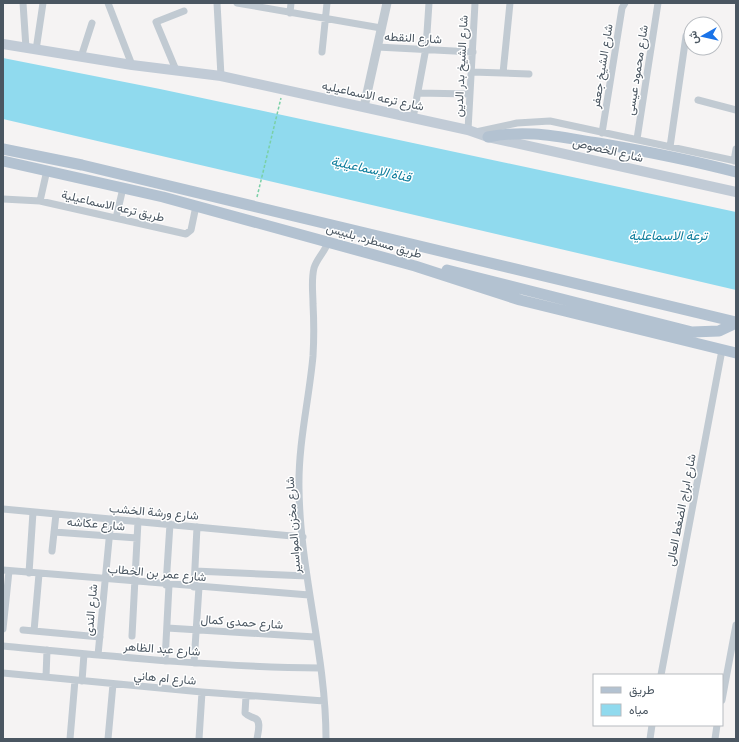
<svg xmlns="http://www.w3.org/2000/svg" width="739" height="742" viewBox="0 0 739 742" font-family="Figtree,Vazirmatn,sans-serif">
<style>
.water{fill:#90daee}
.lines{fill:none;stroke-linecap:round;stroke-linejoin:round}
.path{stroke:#7ad0a6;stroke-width:1.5;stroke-dasharray:3 2;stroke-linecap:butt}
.minor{stroke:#c1cad2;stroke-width:7}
.tertiary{stroke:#c1cad2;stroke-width:9}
.secondary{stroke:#c1cbd6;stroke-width:10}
.primary{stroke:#b3c2d1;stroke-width:11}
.labels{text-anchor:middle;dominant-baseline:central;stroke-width:3;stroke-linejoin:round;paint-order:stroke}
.street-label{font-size:12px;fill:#4a5661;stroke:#fff}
.water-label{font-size:13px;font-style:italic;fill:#0c7c9b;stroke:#fff}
</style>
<rect width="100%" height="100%" fill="#f5f3f3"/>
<path class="water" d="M 3,58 L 160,89 L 736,212 L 736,290 L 3,119 Z"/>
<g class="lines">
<path class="path" d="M 257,197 L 281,98"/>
<path class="minor" d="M 23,3 L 26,48
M 108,3 L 132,65
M 217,3 L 221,76
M 237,3 L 381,28
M 290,13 L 291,3
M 377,47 L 473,52
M 36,50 L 43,3
M 322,52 L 327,3
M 81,57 L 92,23
M 176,70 L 156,22 L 184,11
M 472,72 L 529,74
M 503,73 L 510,3
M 418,93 L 470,94
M 698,100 L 736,110
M 413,118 L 426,48 L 429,3
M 468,130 L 475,3
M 476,132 L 517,123 L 550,121 L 736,161
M 602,133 L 622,8 L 625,3
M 637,139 L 658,3
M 670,147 L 686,36
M 734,161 L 736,149
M 3,199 L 40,201 L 186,234 L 191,230 L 196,206
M 40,201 L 47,170
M 116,218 L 123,188
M 3,509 L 303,537
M 54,532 L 137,538
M 52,551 L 56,514
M 3,570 L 309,595
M 195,571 L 307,576
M 29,573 L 33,512
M 166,585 L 170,524
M 194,587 L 197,527
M 167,628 L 315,637
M 3,629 L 9,571
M 23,630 L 100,637
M 34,631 L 39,574
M 132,636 L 138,521
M 3,646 C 108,656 214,667 320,668
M 98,655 L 111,519
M 165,661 L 169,585
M 194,663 L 199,587
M 3,673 L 202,692 L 324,701
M 661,675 L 722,350
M 46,677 L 47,650
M 82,681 L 84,654
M 246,696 L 245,713 C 248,716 249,716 254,718 C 262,720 258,732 257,739
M 722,700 L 736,625
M 70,739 L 75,680
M 108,739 L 113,684
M 199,739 L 202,692
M 326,739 C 326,655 300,573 299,489 C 298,444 309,400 313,356 C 314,339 314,322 313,304 C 313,293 311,280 314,268 C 317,258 325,252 328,242
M 650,739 L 652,725
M 715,739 L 717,725"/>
<path class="tertiary" d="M 364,107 L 387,3"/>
<path class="secondary" d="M 3,44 L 132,65 L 221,76 L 468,130 L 488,137 L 736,192"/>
<path class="primary" d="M 488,137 C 527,129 559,137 598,143 C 644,151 691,160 736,172
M 3,149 L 82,165 L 736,322
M 3,161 L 163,197 L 415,266 L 520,300 L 736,353
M 447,270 L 692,332 L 719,331 L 736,323"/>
</g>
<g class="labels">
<g class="street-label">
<text transform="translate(413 38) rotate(3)">شارع النقطه</text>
<text transform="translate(461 66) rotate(-87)">شارع الشيخ بدر الدين</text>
<text transform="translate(602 66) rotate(-81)">شارع الشيخ جعفر</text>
<text transform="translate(637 70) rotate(-81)">شارع محمود عيسى</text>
<text transform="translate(373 96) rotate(12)">شارع ترعه الاسماعيليه</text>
<text transform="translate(608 150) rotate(13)">شارع الخصوص</text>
<text transform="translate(113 206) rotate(13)">طريق ترعه الاسماعيلية</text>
<text transform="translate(374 241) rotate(16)">طريق مسطرد, بلبيس</text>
<text transform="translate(681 510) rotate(-79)">شارع ابراج الضغط العالى</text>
<text transform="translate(154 512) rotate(5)">شارع ورشة الخشب</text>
<text transform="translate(96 524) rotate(5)">شارع عكاشه</text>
<text transform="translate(293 525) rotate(-94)">شارع مخزن المواسير</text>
<text transform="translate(157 573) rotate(5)">شارع عمر بن الخطاب</text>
<text transform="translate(91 610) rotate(-85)">شارع الندى</text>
<text transform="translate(242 622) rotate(4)">شارع حمدى كمال</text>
<text transform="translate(162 649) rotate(4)">شارع عبد الظاهر</text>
<text transform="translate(165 678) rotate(5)">شارع ام هاني</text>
</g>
<g class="water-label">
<text transform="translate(371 169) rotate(12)">قناة الإسماعيلية</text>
<text x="668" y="235">ترعة الاسماعلية</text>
</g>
</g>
<rect width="739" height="742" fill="none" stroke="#4a5661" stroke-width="8"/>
<rect x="593" y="674" width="130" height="52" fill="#ffffff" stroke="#b7bbc0"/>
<rect x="601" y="687" width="20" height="6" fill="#b3c2d1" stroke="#b7bbc0"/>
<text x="629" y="694" font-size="12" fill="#4a5661">طريق</text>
<rect x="601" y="704" width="20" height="12" fill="#90daee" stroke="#b7bbc0"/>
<text x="629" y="714" font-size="12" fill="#4a5661">مياه</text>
<g transform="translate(703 36) rotate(262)"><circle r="19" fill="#ffffff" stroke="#b7bbc0"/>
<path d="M0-3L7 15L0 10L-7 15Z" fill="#1a73e8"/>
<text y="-6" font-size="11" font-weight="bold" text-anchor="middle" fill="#4a5661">ش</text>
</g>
</svg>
